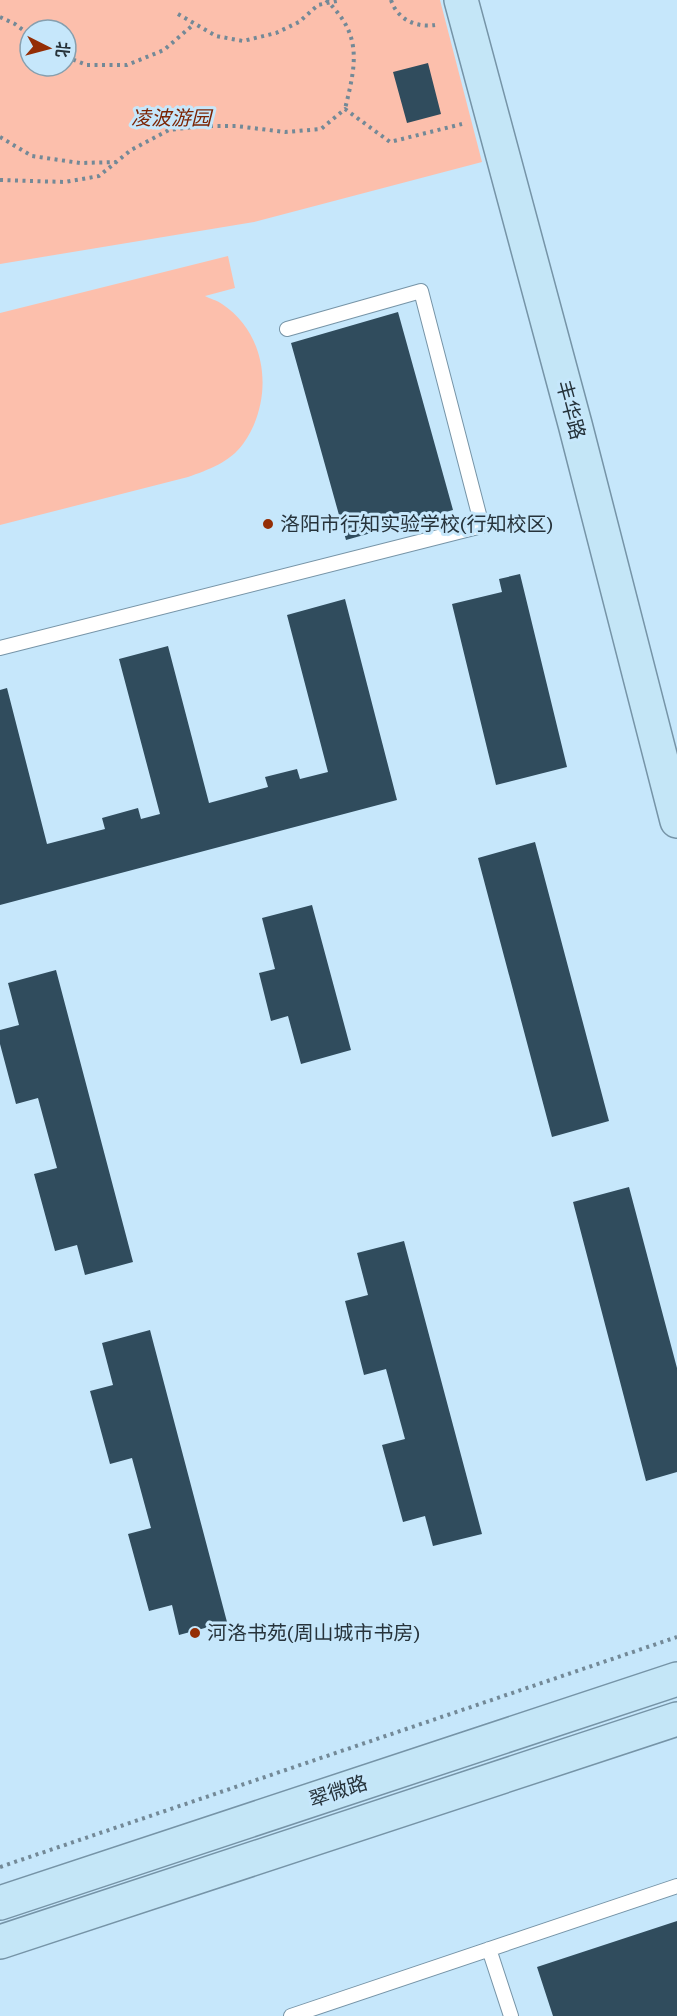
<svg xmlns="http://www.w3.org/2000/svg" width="677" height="2016" viewBox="0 0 677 2016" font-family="'Roboto Serif','Noto Sans SC',serif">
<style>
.green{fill:#fcbfac;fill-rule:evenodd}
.building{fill:#304c5d}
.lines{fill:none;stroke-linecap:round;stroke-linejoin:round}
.lane-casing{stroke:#7694a7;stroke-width:16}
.secondary-casing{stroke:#7694a7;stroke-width:36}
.path{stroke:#738997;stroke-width:4;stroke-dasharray:3 4.5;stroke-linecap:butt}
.lane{stroke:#fff;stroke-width:14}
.secondary{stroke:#c4e6f7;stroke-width:33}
.poi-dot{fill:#942e05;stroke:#c6e7fb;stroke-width:2}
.labels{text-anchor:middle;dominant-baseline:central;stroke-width:6;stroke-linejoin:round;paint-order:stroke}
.park-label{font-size:20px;font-style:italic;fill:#7b2505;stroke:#c6e7fb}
.street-label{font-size:20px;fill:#26333b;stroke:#c6e7fb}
.poi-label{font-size:20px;fill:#26333b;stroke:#c6e7fb;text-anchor:start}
</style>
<rect width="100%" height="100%" fill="#c6e7fb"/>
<path class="green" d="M 0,0 L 440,0 L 482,162 L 254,222 L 0,264 ZM 30,30 L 66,30 L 66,66 L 30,66 Z
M 228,256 L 235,288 L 205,296 C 210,299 217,300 222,304 C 269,335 274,401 243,444 C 230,462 208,470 188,477 L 0,525 L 0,313 Z"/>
<path class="building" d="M 428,63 L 441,114 L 407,123 L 393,72 Z
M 398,312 L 453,510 L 346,540 L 291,343 Z
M 520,574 L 567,767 L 496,785 L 452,604 L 502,592 L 499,579 Z
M 345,599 L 397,800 L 0,905 L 0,690 L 7,688 L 47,844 L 105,829 L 102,818 L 138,808 L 141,819 L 160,814 L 119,659 L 168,646 L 209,803 L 268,787 L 265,777 L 297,769 L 300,779 L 328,772 L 287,615 Z
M 535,842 L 609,1121 L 552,1137 L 478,858 Z
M 312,905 L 351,1050 L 301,1064 L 288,1016 L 271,1021 L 259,973 L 275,969 L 262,918 Z
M 56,970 L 133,1262 L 85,1275 L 77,1245 L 55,1251 L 34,1174 L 57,1168 L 38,1098 L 16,1104 L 0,1044 L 0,1030 L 19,1025 L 8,983 Z
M 629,1187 L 677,1368 L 677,1472 L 646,1481 L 573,1202 Z
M 404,1241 L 482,1534 L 433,1546 L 425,1516 L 403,1522 L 382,1445 L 405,1439 L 386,1369 L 364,1375 L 345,1301 L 368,1295 L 357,1253 Z
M 150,1330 L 227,1622 L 179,1635 L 172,1605 L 149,1611 L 128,1534 L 151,1528 L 132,1458 L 110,1464 L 90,1391 L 113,1385 L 102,1343 Z
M 677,1921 L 677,2016 L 553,2016 L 537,1967 Z"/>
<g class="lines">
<g class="lane-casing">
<path id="lane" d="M 0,648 L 482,526 L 421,291 L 287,329
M 489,1949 L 511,2016
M 291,2016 L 677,1886"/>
</g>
<g class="secondary-casing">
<path id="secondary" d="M 461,0 L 575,424 L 677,821
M 0,1903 L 677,1679
M 0,1942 L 677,1719"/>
</g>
<path class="path" d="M 326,0 C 363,35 356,64 345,109
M 391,0 C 397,19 416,28 435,25
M 178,14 L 216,36 L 243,41 L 276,33 L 299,22 L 318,5 L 341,0
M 0,17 L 15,24 L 30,35
M 66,57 L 87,65 L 127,65 L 164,50 L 194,24
M 0,137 L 32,156 L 80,163 L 116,162
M 0,180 L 65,182 L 99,176 L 131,150 L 169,130 L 201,126 L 236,126 L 285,132 L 321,129 L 345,109 L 390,142 L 462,124
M 0,1867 L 677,1637"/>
<use href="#lane" class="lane"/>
<use href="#secondary" class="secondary"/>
</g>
<g class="poi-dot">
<circle cx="268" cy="524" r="6"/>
<circle cx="195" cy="1633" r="6"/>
</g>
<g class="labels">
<g class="park-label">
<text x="171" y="118">凌波游园</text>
</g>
<g class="street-label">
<text transform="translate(571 410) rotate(75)">丰华路</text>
<text transform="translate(338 1791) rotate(-18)">翠微路</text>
</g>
<g class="poi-label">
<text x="280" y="524">洛阳市行知实验学校(行知校区)</text>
<text x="207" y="1633">河洛书苑(周山城市书房)</text>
</g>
</g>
<g transform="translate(48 48) rotate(96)"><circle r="28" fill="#c6e7fb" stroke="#869fae" stroke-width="1.5"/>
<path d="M0-4.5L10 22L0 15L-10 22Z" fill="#942e05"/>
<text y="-9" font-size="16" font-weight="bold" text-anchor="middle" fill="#26333b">北</text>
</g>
</svg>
